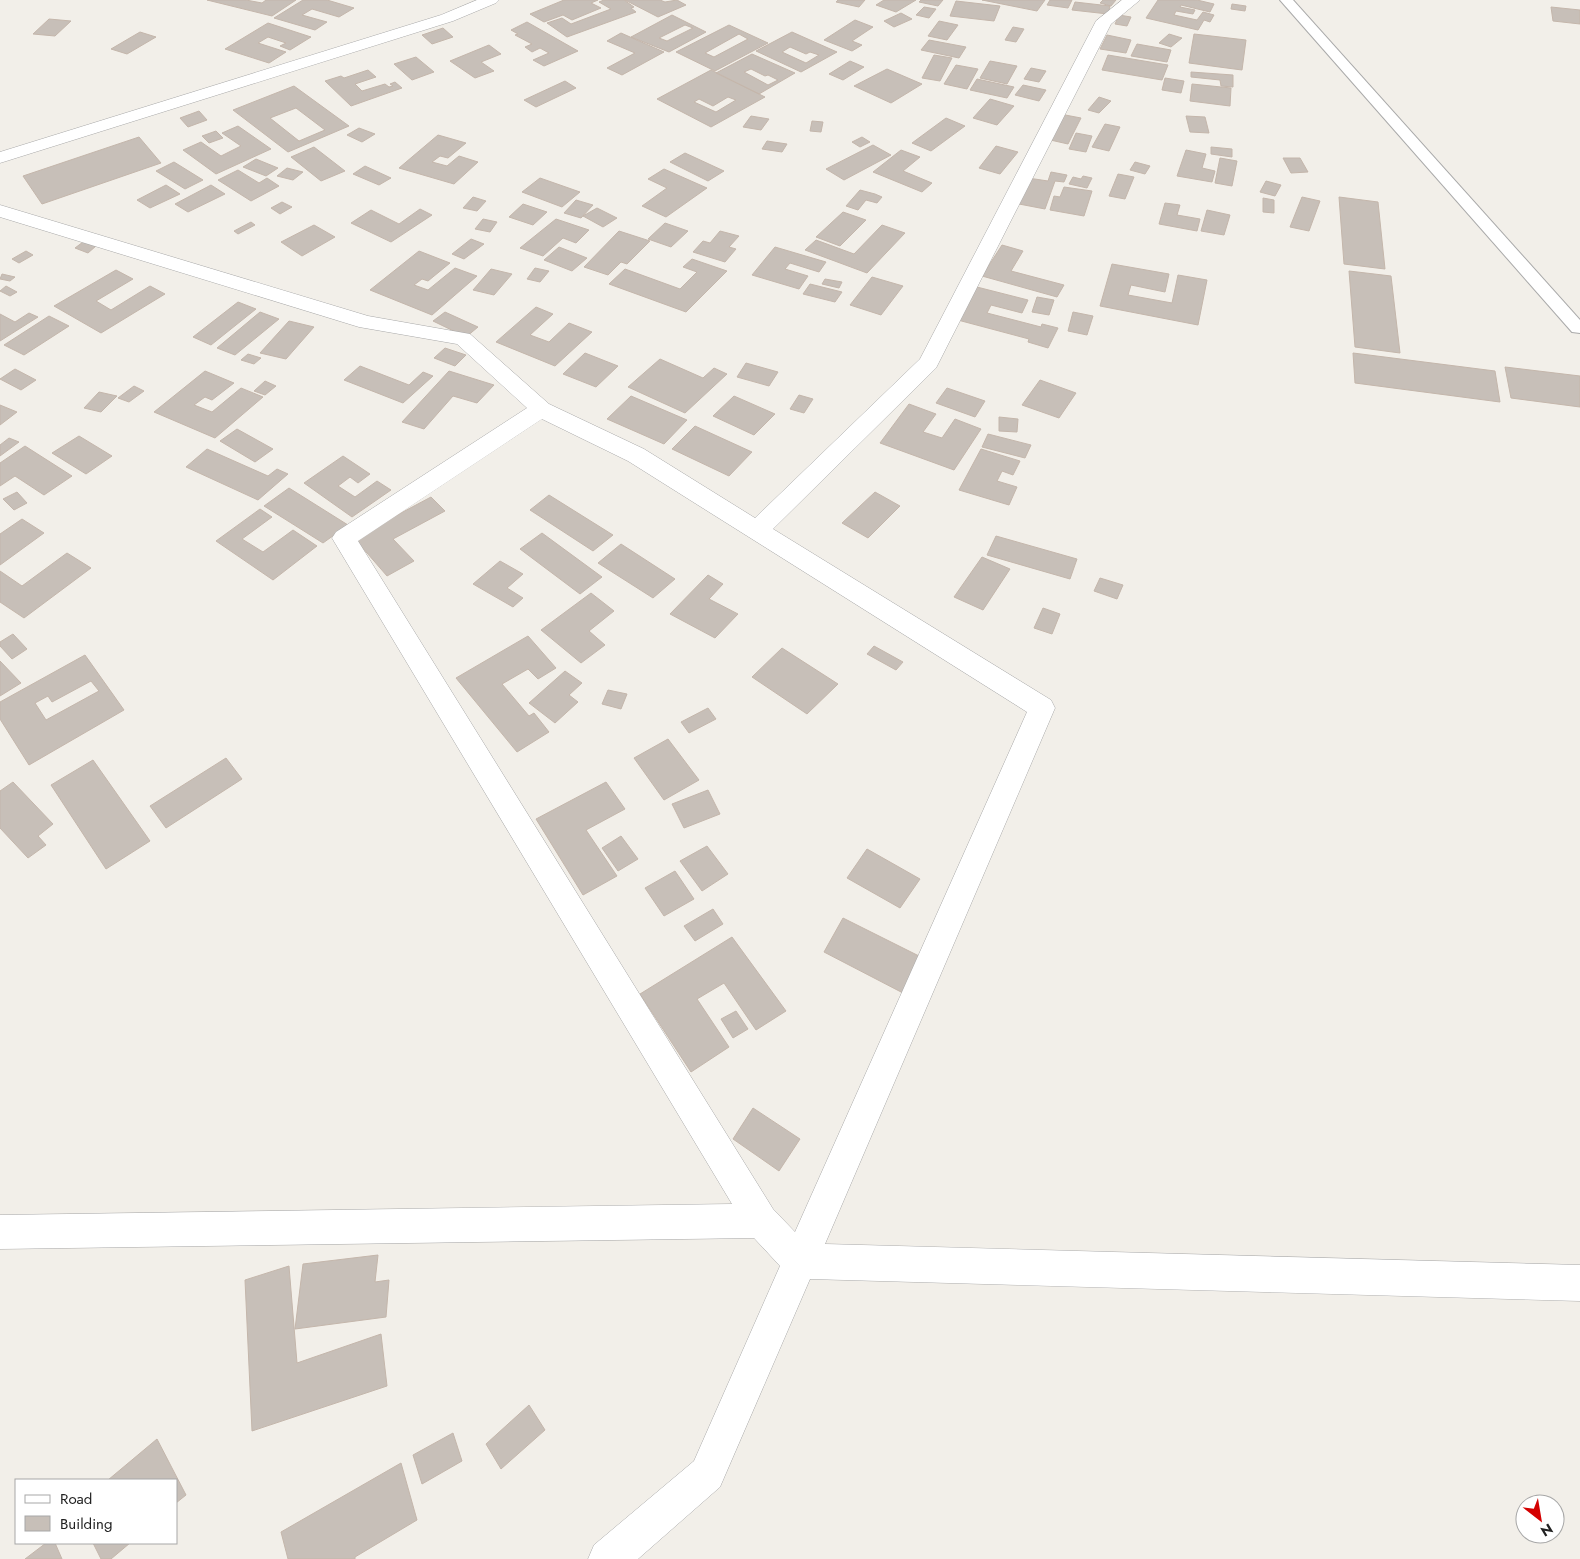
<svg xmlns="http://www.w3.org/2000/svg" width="1580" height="1559" viewBox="0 0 1580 1559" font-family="Jost,sans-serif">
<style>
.building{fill:#c7bfb8;stroke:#c4b6ab;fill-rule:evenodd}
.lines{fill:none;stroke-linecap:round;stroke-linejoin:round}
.lane-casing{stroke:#a9a9a9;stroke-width:2}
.street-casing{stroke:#a9a9a9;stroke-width:1}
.lane{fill:#fff;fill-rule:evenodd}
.street{fill:#fff;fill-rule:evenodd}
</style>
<rect width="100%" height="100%" fill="#f2efe9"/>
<path class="building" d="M 207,0 L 246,0 L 262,3 L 266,0 L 296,0 L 272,16 Z
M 303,0 L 327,0 L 354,8 L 339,17 L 312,9 L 302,15 L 327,22 L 315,30 L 274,18 Z
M 564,0 L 598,0 L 591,3 L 601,8 L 572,20 L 563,15 L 544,22 L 530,14 Z
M 604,0 L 624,0 L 634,7 L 631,8 L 636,12 L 567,37 L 547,23 L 562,18 L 571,24 L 611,9 L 599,2 Z
M 625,0 L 660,0 L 665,2 L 677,0 L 686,5 L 658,17 Z
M 838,0 L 865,0 L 859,7 L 836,2 Z
M 884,0 L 916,0 L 896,12 L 876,5 Z
M 921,0 L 943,0 L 938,6 L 919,2 Z
M 982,0 L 1045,0 L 1037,11 Z
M 1050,0 L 1072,0 L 1068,8 L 1047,5 Z
M 1103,0 L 1116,0 L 1111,6 L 1100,3 Z
M 1158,0 L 1197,0 L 1214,4 L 1210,12 L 1181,5 L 1180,7 L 1195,10 L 1193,14 L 1176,11 L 1174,15 L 1197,20 L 1203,12 L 1214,15 L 1210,22 L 1204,20 L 1198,30 L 1146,18 Z
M 956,1 L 1000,6 L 994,21 L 950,16 Z
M 1075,2 L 1110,6 L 1108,14 L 1072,10 Z
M 1232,4 L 1246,6 L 1245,11 L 1231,9 Z
M 924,7 L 936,9 L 929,18 L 916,15 Z
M 1551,7 L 1580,10 L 1580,24 L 1553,21 Z
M 901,13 L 912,19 L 894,27 L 884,21 Z
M 672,15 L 706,32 L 669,52 L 631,37 ZM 685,25 L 693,28 L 667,41 L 659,38 Z
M 1119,15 L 1131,17 L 1127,26 L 1115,24 Z
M 49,19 L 71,21 L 55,36 L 33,34 Z
M 855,20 L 873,27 L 852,41 L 862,45 L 852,51 L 824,40 Z
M 939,21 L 958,25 L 947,40 L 928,36 Z
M 527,22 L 578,51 L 544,66 L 533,60 L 549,53 L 540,48 L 532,52 L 525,47 L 532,44 L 515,35 L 518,34 L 511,30 Z
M 268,23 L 311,37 L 290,50 L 280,46 L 286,43 L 268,37 L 258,43 L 286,52 L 269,63 L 225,49 Z
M 729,25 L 768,43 L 715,71 L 676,52 ZM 739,34 L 748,39 L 714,57 L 705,53 Z
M 1013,27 L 1024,29 L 1016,42 L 1005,40 Z
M 443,28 L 453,37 L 432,44 L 422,35 Z
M 140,32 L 156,37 L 127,54 L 111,49 Z
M 792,32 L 837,52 L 801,72 L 756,51 ZM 790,47 L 806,54 L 810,52 L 819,55 L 806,63 L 782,52 Z
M 621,33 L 664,52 L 622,75 L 607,68 L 635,53 L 607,41 Z
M 1169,34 L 1182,38 L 1171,47 L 1159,43 Z
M 1194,34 L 1246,40 L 1242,70 L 1189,63 Z
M 1107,35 L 1131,40 L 1126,53 L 1100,49 Z
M 929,40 L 966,47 L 959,58 L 921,50 Z
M 1137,44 L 1171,50 L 1167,62 L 1131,56 Z
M 489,45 L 501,54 L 481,62 L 494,71 L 475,78 L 450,61 Z
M 752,54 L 795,73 L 759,94 L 716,73 ZM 751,69 L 765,76 L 768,75 L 778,80 L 768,85 L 744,72 Z
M 934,55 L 952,58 L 940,81 L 922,78 Z
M 1108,55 L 1168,65 L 1162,80 L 1102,70 Z
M 416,57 L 434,72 L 412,80 L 394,64 Z
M 850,61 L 864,67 L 843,80 L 829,74 Z
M 990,61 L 1017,66 L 1007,84 L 980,78 Z
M 956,65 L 978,69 L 967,89 L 944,84 Z
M 1031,68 L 1046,71 L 1039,82 L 1024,79 Z
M 887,69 L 922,84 L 891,103 L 854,86 Z
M 368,70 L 376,77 L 355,84 L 362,91 L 385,84 L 389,87 L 393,86 L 390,84 L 395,82 L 402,88 L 351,106 L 325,81 L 341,76 L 344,78 Z
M 711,70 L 765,97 L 711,127 L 657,99 ZM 728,97 L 736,100 L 716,112 L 694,102 L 699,99 L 713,106 Z
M 1191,72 L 1233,75 L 1233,87 L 1221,86 L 1220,80 L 1191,77 Z
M 1165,78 L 1184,81 L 1181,93 L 1162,90 Z
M 977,79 L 1014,87 L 1007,98 L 970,90 Z
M 565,81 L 576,88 L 536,107 L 524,100 Z
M 1192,84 L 1231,88 L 1230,106 L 1190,101 Z
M 1023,85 L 1046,90 L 1039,101 L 1015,95 Z
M 294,86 L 349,126 L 288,152 L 233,110 ZM 296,108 L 325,130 L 299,141 L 270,118 Z
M 1099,97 L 1111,101 L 1099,113 L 1088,110 Z
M 990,99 L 1014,106 L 997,125 L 973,118 Z
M 199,111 L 207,120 L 188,127 L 180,118 Z
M 1060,114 L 1081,118 L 1068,144 L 1046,139 Z
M 751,116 L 769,119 L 761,130 L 743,127 Z
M 1186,116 L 1205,117 L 1209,133 L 1190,132 Z
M 946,118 L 965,126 L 931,151 L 912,143 Z
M 812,121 L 823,122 L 821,132 L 810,131 Z
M 1105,124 L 1120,127 L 1109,151 L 1092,147 Z
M 238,126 L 271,149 L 216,174 L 183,150 L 201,142 L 221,156 L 241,146 L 222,133 Z
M 359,128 L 375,134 L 362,142 L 347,135 Z
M 216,131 L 223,138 L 209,143 L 202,136 Z
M 1076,133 L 1092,136 L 1086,152 L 1069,149 Z
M 438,135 L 466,143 L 448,158 L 440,156 L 432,162 L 447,166 L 459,156 L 478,162 L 454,184 L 399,168 Z
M 139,137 L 161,163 L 42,204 L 23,176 Z
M 862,137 L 870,142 L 860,147 L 852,142 Z
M 767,141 L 787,144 L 782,152 L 762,149 Z
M 873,145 L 891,155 L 844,180 L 826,169 Z
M 996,146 L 1018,152 L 1000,174 L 979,168 Z
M 314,147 L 345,171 L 321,181 L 291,157 Z
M 1211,147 L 1232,149 L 1232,157 L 1211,154 Z
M 901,150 L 920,157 L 903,171 L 932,183 L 922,192 L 873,172 Z
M 1186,150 L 1206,154 L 1202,168 L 1215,171 L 1212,182 L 1177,176 Z
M 685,153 L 724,171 L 708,181 L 670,162 Z
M 1220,158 L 1237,161 L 1232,186 L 1215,183 Z
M 1283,158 L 1300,158 L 1308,172 L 1291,173 Z
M 256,159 L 278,168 L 266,176 L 243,167 Z
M 174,162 L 203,180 L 185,189 L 156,171 Z
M 1135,162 L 1150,166 L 1145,174 L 1130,170 Z
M 365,166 L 391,178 L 379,185 L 353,174 Z
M 287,168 L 303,172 L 293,180 L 277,176 Z
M 664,169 L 707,188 L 666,217 L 642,206 L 667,188 L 648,179 Z
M 238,170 L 259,183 L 267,178 L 279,186 L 251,201 L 218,180 Z
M 1051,172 L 1067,175 L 1064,182 L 1055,181 L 1045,209 L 1019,204 L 1028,178 L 1048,181 Z
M 1118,174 L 1134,177 L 1125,199 L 1109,196 Z
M 1083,176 L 1092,178 L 1087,188 L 1069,184 L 1073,177 L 1081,179 Z
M 540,178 L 580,192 L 562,207 L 522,192 Z
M 1266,181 L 1281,185 L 1275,196 L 1260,192 Z
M 166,185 L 180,194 L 150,208 L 137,200 Z
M 211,185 L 225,194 L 188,212 L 175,204 Z
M 1064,187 L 1092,191 L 1084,216 L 1050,210 L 1054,196 L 1060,197 Z
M 860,190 L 875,194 L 882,197 L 877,203 L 866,200 L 858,210 L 846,206 Z
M 473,197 L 486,201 L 477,211 L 463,208 Z
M 1302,197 L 1320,201 L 1309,231 L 1290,227 Z
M 1339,197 L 1378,202 L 1385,269 L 1344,264 Z
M 1263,198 L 1274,200 L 1274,213 L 1263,212 Z
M 576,200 L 593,205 L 581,218 L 564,213 Z
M 282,202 L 292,207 L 280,214 L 271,208 Z
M 1165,203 L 1180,205 L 1177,215 L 1200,219 L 1197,231 L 1159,224 Z
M 523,204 L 547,212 L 533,225 L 509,217 Z
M 597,208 L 617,218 L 603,227 L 583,216 Z
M 420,209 L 432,215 L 391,242 L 351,223 L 371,210 L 399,224 Z
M 1207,210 L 1230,215 L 1224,235 L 1201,231 Z
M 843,212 L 866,220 L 840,246 L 816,237 Z
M 483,219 L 497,222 L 490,232 L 475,229 Z
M 556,219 L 589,230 L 576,243 L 563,238 L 543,256 L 520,248 Z
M 251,222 L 255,225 L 238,234 L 234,231 Z
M 665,223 L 688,231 L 671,247 L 648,239 Z
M 314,225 L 335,237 L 302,256 L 281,242 Z
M 882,225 L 905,233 L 867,273 L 805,250 L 816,240 L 854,254 Z
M 619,231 L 650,241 L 627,264 L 621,262 L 608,275 L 584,267 Z
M 720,231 L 739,236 L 729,247 L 736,249 L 725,262 L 693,252 L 703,241 L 710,243 Z
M 471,239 L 484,244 L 464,259 L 452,254 Z
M 83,242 L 96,246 L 88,253 L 75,248 Z
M 1002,245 L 1023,251 L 1011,271 L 1064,285 L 1057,297 L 982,276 Z
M 559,247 L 587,258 L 572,271 L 544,260 Z
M 775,247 L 826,262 L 819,272 L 790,263 L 785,269 L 808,276 L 799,289 L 752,275 Z
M 26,251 L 33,255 L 19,263 L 12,259 Z
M 419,251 L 450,263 L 428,281 L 422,279 L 414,285 L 428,290 L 455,268 L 477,276 L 432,315 L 370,290 Z
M 692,259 L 727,271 L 686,312 L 609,284 L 625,269 L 680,289 L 697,272 L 683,267 Z
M 1112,264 L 1169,274 L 1165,292 L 1131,285 L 1128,295 L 1172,303 L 1178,275 L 1207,280 L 1198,325 L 1100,306 Z
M 535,268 L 549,271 L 540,282 L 527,279 Z
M 491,269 L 512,274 L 494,295 L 473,290 Z
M 116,270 L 133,279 L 96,301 L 111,310 L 150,286 L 165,294 L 101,333 L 54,306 Z
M 1349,271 L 1391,276 L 1400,353 L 1355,347 Z
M 2,274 L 15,277 L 10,281 L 0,279 Z
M 872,277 L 903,286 L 881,315 L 850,305 Z
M 825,279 L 842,282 L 839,288 L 822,284 Z
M 810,284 L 842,292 L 835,302 L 803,294 Z
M 6,286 L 17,292 L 10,296 L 0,291 Z
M 973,286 L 1028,300 L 1022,313 L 991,305 L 987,313 L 1041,327 L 1042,324 L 1058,328 L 1048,348 L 1028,342 L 1029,339 L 954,319 Z
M 1037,297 L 1054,300 L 1049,315 L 1032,312 Z
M 238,302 L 256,309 L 211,345 L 193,337 Z
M 536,307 L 553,314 L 530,335 L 549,342 L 569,323 L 592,332 L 555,366 L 496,342 Z
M 260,312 L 279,319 L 235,355 L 217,348 Z
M 445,312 L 478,327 L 466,337 L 433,321 Z
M 1073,312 L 1093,316 L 1087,335 L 1068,331 Z
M 29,313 L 38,317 L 0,341 L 0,314 L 15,322 Z
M 49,316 L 69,326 L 24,355 L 4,345 Z
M 289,321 L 314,327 L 286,359 L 260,353 Z
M 445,348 L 466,355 L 455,366 L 434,358 Z
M 585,353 L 618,366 L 596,387 L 563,374 Z
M 1353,353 L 1495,371 L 1500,402 L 1355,383 Z
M 248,354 L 261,358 L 254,364 L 241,360 Z
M 660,359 L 703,378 L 714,368 L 727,374 L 685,413 L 628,387 Z
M 746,363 L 778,372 L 769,386 L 737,377 Z
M 360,366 L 409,385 L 423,372 L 433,376 L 403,403 L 344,380 Z
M 1505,367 L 1580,376 L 1580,407 L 1511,398 Z
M 15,369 L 36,380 L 21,390 L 0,379 Z
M 205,371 L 234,383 L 212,400 L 205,397 L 194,405 L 212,412 L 241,388 L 263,397 L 215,438 L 154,412 Z
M 449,371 L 494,385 L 477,403 L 453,396 L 424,429 L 402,422 Z
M 1040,380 L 1076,393 L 1059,418 L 1022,405 Z
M 265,381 L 276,386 L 265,395 L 254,391 Z
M 134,386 L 144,391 L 129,402 L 118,398 Z
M 947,388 L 985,401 L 975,417 L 936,403 Z
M 99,392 L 117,396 L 101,412 L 84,408 Z
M 799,395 L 813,399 L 804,413 L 790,409 Z
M 631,396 L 687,420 L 664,444 L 607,419 Z
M 734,396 L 775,414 L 754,435 L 713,416 Z
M 909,404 L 936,414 L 923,432 L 942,438 L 955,419 L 981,429 L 954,470 L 880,443 Z
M 0,405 L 17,412 L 0,425 Z
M 999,417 L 1018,419 L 1017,432 L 999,431 Z
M 695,426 L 752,452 L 729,476 L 672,449 Z
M 237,429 L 273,449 L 255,462 L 220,441 Z
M 988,434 L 1031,445 L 1025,458 L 982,447 Z
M 79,436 L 112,456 L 86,474 L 52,453 Z
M 9,438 L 19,442 L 0,456 L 0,445 Z
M 25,446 L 72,476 L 44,495 L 15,476 L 0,486 L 0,463 Z
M 207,449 L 268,476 L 277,469 L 288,474 L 258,500 L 186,467 Z
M 981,449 L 1020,461 L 1013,475 L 1002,471 L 997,481 L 1017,487 L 1009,505 L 959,490 Z
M 343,456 L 370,474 L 358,483 L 350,477 L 338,486 L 355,497 L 377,481 L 391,490 L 352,517 L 304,483 Z
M 289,488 L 348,525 L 323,543 L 264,506 Z
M 17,492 L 27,503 L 14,510 L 3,499 Z
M 875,492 L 900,506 L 868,538 L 842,523 Z
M 549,495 L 613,535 L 593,551 L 530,510 Z
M 431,497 L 445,511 L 393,539 L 414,561 L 387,576 L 354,538 Z
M 260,509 L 272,517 L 242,539 L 263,552 L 293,530 L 317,546 L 273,580 L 216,541 Z
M 22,519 L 44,533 L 0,565 L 0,534 Z
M 542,533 L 602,577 L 580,594 L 520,549 Z
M 996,536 L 1077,559 L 1070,579 L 987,555 Z
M 621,544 L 675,579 L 653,598 L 598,563 Z
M 67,553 L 91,568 L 24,618 L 0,602 L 0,571 L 22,586 Z
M 982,557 L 1010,569 L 983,610 L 954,597 Z
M 500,561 L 523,574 L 507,588 L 523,598 L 513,607 L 473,584 Z
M 708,575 L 723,584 L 709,599 L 738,614 L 715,638 L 670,614 Z
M 1100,578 L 1123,585 L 1117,599 L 1094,591 Z
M 591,593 L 614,611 L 589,631 L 605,645 L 581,663 L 541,630 Z
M 1043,608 L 1060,614 L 1052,634 L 1034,628 Z
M 13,634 L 27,649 L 12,659 L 0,646 L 0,642 Z
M 528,636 L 556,668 L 538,679 L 528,669 L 502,684 L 529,716 L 534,713 L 549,732 L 517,752 L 456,678 Z
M 874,646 L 903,662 L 896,670 L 867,654 Z
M 782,648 L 838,684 L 807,714 L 752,677 Z
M 85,655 L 124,710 L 29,765 L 0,719 L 0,702 ZM 91,681 L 99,691 L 46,720 L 35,703 L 48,696 L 52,702 Z
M 0,661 L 21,683 L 0,696 Z
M 565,671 L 582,683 L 569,695 L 578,702 L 555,723 L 529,703 Z
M 608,690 L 627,694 L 621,709 L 602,704 Z
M 708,708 L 716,719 L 689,733 L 681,722 Z
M 668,739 L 699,780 L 664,800 L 634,758 Z
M 226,758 L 242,779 L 166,828 L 150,806 Z
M 93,760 L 150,841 L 106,869 L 51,785 Z
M 13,782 L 53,824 L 38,836 L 46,845 L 28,858 L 0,828 L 0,791 Z
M 606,782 L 625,809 L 586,830 L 617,876 L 583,895 L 536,819 Z
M 708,790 L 720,814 L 684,828 L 672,804 Z
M 621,836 L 638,859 L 618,871 L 602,848 Z
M 707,846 L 728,874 L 702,891 L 680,861 Z
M 867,849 L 920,879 L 900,908 L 847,878 Z
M 675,871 L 694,899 L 664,916 L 645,888 Z
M 713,909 L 723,924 L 695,941 L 684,926 Z
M 843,918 L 923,958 L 903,993 L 824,952 Z
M 732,937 L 786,1011 L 756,1030 L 724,983 L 697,999 L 729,1047 L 691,1072 L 640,994 Z
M 736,1011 L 748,1029 L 733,1038 L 721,1019 Z
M 753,1108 L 800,1139 L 779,1171 L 733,1139 Z
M 378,1255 L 375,1282 L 389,1280 L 386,1317 L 295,1329 L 303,1264 Z
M 289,1266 L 297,1363 L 381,1334 L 387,1386 L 252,1431 L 245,1280 Z
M 529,1405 L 545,1430 L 501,1469 L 486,1444 Z
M 453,1433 L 462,1461 L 422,1484 L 413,1455 Z
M 157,1439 L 186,1495 L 176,1503 L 176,1480 L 108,1480 Z
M 401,1463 L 417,1520 L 355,1557 L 355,1559 L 288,1559 L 281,1532 Z
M 46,1543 L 55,1543 L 62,1559 L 25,1559 Z
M 93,1543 L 130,1543 L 111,1559 L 101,1559 Z"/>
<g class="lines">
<g class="lane-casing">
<path id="lane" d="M 1280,0 L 1293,0 L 1580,320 L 1580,333 L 1572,332 Z"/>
</g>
<g class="street-casing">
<path id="street" d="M 477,0 L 499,0 L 496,3 L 453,21 L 0,163 L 0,152 L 441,15 Z
M 1122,0 L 1140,0 L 1111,24 L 936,368 L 773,529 L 1051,700 L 1055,708 L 825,1244 L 1580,1265 L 1580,1301 L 810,1279 L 720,1487 L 638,1559 L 588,1559 L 594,1545 L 694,1461 L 780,1266 L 754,1238 L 0,1249 L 0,1215 L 732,1204 L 332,538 L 336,532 L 527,408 L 457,344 L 359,327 L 0,217 L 0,205 L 368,316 L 470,334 L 549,404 L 644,449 L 755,518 L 920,359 L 1096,21 ZM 542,419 L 628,461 L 1027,712 L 795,1232 L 773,1209 L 358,541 Z"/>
</g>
<use href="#lane" class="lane"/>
<use href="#street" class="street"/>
</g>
<rect x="15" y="1479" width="162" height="65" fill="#ffffff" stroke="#a7a7a7"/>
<rect x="25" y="1495" width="25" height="8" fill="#ffffff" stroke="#a7a7a7"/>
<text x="60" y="1504" font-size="15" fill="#222222">Road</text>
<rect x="25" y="1516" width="25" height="15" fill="#c7bfb8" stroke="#a7a7a7"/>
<text x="60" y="1529" font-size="15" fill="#222222">Building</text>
<g transform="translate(1540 1519) rotate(149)"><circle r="24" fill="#ffffff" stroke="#a7a7a7"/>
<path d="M0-4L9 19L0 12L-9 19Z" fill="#d40000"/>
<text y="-8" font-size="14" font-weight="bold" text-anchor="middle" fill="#222222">N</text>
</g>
</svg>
